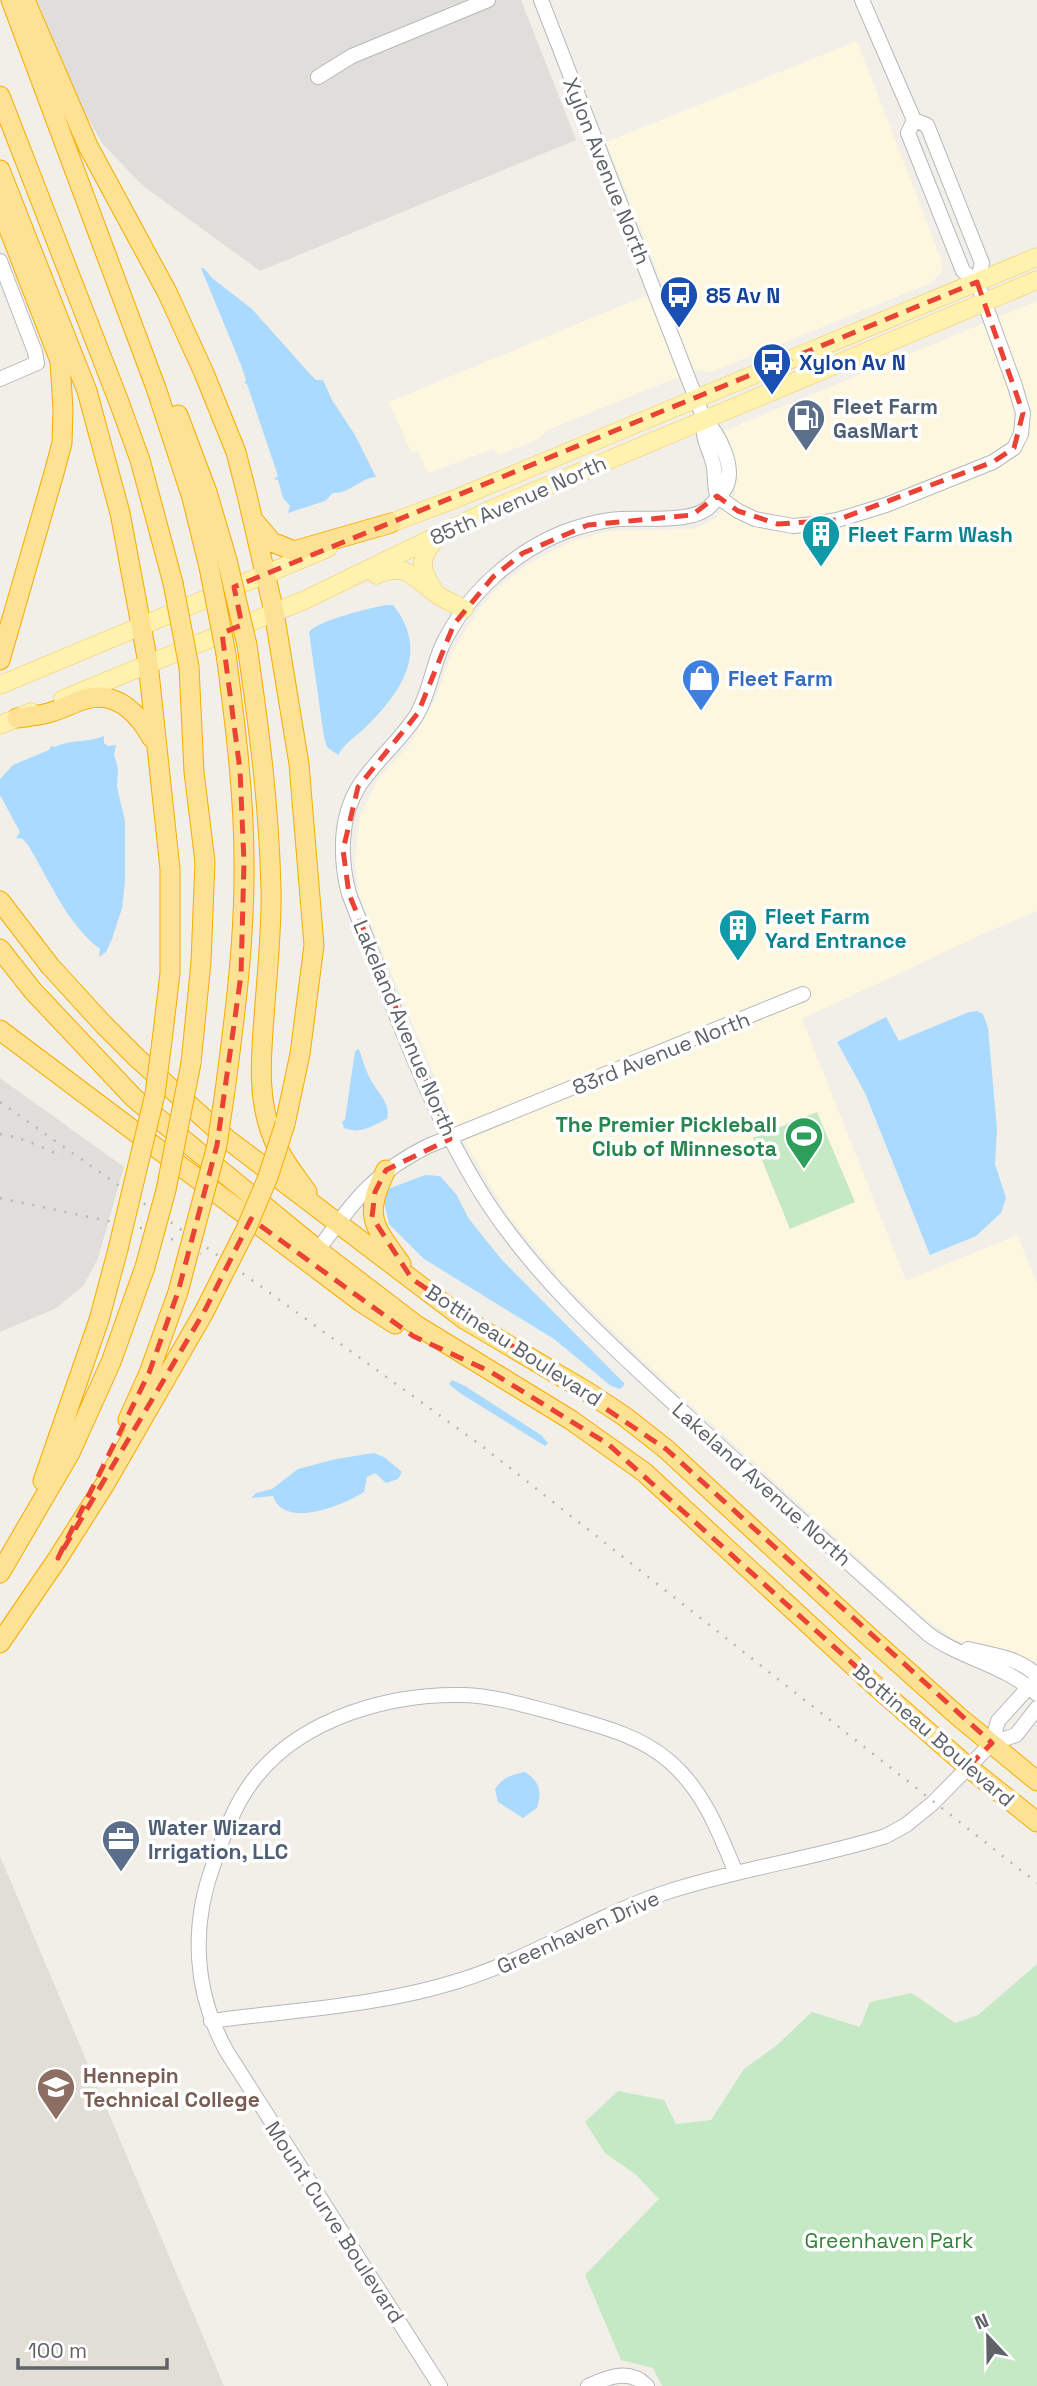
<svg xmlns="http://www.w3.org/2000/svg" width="1037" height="2386" viewBox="0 0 1037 2386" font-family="'Space Grotesk',sans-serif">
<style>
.commercial{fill:#fef7e0}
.industrial{fill:#e0deda}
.education{fill:#e1ded6}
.green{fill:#c5e8c5}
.water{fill:#aadaff}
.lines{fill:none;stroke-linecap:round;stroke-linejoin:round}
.minor-casing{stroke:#b5b8bc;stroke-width:16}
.major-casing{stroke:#f2c960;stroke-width:19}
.highway-casing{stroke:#f9ab00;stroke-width:21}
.minor{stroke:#fff;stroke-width:14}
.major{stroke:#fff2af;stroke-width:18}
.highway{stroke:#fde293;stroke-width:19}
.rail{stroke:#b6b7b8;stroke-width:2.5;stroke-dasharray:2 9;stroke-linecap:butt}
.highway-bridge-casing{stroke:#f9ab00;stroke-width:21;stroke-linecap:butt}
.highway-bridge{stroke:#fde293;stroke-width:19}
.marked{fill:none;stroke:#ea4335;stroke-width:5;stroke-dasharray:14 9;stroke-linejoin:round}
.labels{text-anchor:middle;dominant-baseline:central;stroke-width:7;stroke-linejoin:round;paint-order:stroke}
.street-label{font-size:21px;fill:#5f6368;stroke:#fff}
.transit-label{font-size:21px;font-weight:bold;fill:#164399;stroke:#fff;text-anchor:start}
.service-label{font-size:21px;font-weight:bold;fill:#4e5e75;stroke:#fff;text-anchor:start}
.culture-label{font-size:21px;font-weight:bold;fill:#0d838f;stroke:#fff;text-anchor:start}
.shop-label{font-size:21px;font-weight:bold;fill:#366cbe;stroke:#fff;text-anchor:start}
.leisure-label{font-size:21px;font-weight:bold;fill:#27864d;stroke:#fff;text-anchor:end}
.education-label{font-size:21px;font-weight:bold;fill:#785e54;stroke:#fff;text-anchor:start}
.park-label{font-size:21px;fill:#348238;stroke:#fff}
</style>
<rect width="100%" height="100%" fill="#f1efe8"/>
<path class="commercial" d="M 857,41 L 941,259 L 942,272 L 931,283 L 711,372 L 698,370 L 658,385 L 548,430 L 537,440 L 498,455 L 494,449 L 428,473 L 418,451 L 411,452 L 389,402 L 664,288 L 606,142 Z
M 1037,301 L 1037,911 L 985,933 L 802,1019 L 906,1281 L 1017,1235 L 1037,1283 L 1037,1660 L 1029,1661 L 955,1640 L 923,1617 L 657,1374 L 564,1283 L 507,1215 L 453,1121 L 359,895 L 355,860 L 359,819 L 378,779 L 411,743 L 435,700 L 452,652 L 479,609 L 495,590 L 528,564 L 572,541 L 609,531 L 694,529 L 715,519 L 735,495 L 736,475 L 733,453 L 724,431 Z"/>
<path class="industrial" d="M 37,0 L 521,0 L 576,140 L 260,271 L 142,185 L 102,143 L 84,111 Z
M 0,1078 L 124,1167 L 98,1258 L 84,1285 L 55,1309 L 0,1332 Z"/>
<path class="education" d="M 0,1856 L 224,2386 L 0,2386 Z"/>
<path class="green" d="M 817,1112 L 855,1202 L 790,1229 L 753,1138 Z
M 1037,1964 L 1037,2386 L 662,2386 L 653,2368 L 621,2360 L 585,2275 L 659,2199 L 635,2174 L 605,2153 L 585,2122 L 618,2091 L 664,2100 L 676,2124 L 711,2120 L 744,2069 L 777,2045 L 812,2012 L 860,2027 L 870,2002 L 912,1993 L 955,2023 L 978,2015 Z"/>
<path class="water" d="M 201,268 L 204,268 L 212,278 L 252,309 L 310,374 L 316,380 L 323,380 L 332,400 L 355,435 L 376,477 C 360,478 350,494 333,493 L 325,501 L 288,513 L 290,506 L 283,498 L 278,480 L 274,479 L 278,476 L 247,384 L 244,383 L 246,380 L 241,365 Z
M 386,605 L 393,605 C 431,652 400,693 365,728 C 355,737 345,743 338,755 L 327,747 L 324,737 L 309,632 C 319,620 370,608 386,605 Z
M 104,736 L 104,743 L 108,746 L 116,745 L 114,755 L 118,768 L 117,787 L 125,821 L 125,882 L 122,908 L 112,939 L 106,952 L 99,957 L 100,949 C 66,923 50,881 28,845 L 23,839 L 16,838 L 20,832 L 0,795 L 0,779 L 13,765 L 49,750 L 51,746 L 55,747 C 70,739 88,743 104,736 Z
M 977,1011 L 983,1014 L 988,1028 L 997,1129 L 995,1164 L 1006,1198 L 1001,1213 L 976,1236 L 930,1255 L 865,1093 L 837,1042 L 886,1017 L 899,1041 L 969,1012 Z
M 359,1049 C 363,1061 366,1072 372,1082 C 379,1095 391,1103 387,1119 C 373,1125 361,1135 344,1128 L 342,1122 L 345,1120 L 355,1051 Z
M 425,1175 L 440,1176 L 456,1194 L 469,1219 L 502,1260 L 625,1384 L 620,1389 L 611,1386 L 554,1339 L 424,1259 L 389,1224 L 384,1202 L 388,1189 Z
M 452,1380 L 465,1386 L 541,1435 L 548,1443 L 545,1446 L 460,1393 L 449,1384 Z
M 374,1453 L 384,1457 L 402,1472 L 398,1479 L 386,1483 L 375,1473 L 367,1477 L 364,1492 C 344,1505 284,1530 273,1496 L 251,1498 L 256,1493 L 272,1489 L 298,1469 L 336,1459 Z
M 525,1772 C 540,1782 542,1791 537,1808 L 523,1818 L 498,1802 L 495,1789 C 503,1777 511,1775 525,1772 Z"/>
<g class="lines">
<g class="minor-casing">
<path id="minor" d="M 541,0 L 704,419 C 718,433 736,466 726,487 C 723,493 714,502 709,507 C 690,525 636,516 610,520 C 595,522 578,527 564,532 C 512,553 466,595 442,646 C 432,669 429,695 416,716 C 400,741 375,761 359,786 C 339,818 340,860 349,894 C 391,999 426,1107 487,1202 C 541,1284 614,1348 685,1414 C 765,1488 846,1561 928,1634 C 962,1659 1005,1665 1037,1694
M 862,0 L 914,120 L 927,125 L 982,263 L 977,282
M 318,77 L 352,56 L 488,0
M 0,261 L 35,352 L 37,363 L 0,379
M 704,419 C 702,441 708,444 713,463 C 716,474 714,485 717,496
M 717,496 L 738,511 L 755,519 L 793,526 L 814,524 L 837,520 L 886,505 L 993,462 L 1014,448 L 1021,434 L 1023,413 L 1015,386 L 977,282 L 963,271 L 908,133 L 914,120
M 318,1250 C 354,1201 372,1174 428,1146 L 803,994
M 968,1649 C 993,1655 1017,1657 1037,1675
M 992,1743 L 998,1721 L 1035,1680
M 211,2021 C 293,2010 379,2006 458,1981 C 530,1959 593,1917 664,1893 C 736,1869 813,1859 886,1836 L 906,1825 L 933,1803 L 992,1743 L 1016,1735 L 1037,1708
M 440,2386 L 227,2052 C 194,1993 190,1927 214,1863 C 224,1834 235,1803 255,1778 C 302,1718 390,1693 464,1695 C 496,1696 527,1706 558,1714 C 596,1725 638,1734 669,1761 C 704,1791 719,1832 736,1873
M 588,2386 C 609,2377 629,2368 647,2386"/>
</g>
<g class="major-casing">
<path id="major" d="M 380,527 L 455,499 L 1037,257
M 376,575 C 406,562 413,577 435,593 C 444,600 455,604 464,609
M 433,589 C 418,566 420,557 437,537
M 0,685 L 328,548
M 63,699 L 307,599 L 490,510 L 1037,280
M 0,725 L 31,712"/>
</g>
<g class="highway-casing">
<path id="highway" d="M 11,0 L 156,388 L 192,498 L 209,567
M 25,0 L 88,146 L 167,292 L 204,373 L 236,452 L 247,495 L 274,612 L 299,764 L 314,945 L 300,1054 L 285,1124
M 0,96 L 119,402 L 140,460 L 173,583
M 0,170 L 87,391 L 120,513 L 141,625 L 148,663 L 170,869 L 170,973 L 162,1041
M 0,206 L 60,361 L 63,409 L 62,443 L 54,473 L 0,660
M 178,415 L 207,492 L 227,560
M 254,521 L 272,542 L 294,551 L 391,523
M 247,645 C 259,728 269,804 271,889 C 272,931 267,974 264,1017 C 261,1058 257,1099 273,1138 C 280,1157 295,1175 307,1192
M 189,667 L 194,772 L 205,862 L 201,962 L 191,1063
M 17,718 C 26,717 35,716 44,714 C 59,711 72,703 86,699 C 117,690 139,715 152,738
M 0,901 L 50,966 L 104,1025 L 137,1058 L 227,1139 L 464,1319 L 586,1391 L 624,1416 L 666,1449 L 866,1634 L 959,1717 L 1037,1781
M 0,949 L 33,991 L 134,1098 L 197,1151 L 318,1250 L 416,1325 L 571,1420 L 644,1472 L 871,1682 L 968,1767 L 1037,1822
M 0,1030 L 361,1302 L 395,1324
M 225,1091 C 235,1015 245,939 244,862 C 244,792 235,723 226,654
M 386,1170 C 363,1216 373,1225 401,1264
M 128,1420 L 149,1373 L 178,1292
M 43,1481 L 99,1320 L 118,1249
M 0,1573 L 70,1453 L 111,1362 L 145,1267
M 0,1643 L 58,1558 L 105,1484 L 204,1312"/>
</g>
<use href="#minor" class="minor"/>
<use href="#major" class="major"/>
<use href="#highway" class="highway"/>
<path class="rail" d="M 0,1102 L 220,1257 L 482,1446 L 1037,1883
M 0,1134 C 22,1138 42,1146 62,1157
M 0,1198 L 141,1228 L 177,1241 L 201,1254"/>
<g class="highway-bridge-casing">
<path id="highway-bridge" d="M 227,560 L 247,645
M 209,567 L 226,654
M 173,583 L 189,667
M 118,1249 L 155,1094 L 162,1041
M 145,1267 L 166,1190 L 191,1063
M 178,1292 L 217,1145 L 225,1091
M 204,1312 L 246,1229 L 268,1177 L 285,1124"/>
</g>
<use href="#highway-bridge" class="highway-bridge"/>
</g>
<path class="marked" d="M 977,282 L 1023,413 L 1014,448 L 993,462 L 837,520 L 778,524 L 738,511 L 717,496 L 692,515 L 588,525 L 523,553 L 493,577 L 454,624 L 418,713 L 358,787 L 343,850 L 349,894 L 450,1139 L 386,1170 L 375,1192 L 372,1217 L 412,1279 L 666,1449 L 992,1743 L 968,1767 L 608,1444 L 491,1372 L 413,1336 L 251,1219 L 204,1312 L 58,1558 L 149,1373 L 178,1292 L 217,1145 L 241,975 L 244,862 L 240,770 L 222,633 L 242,625 L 234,587 Z"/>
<defs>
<g id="bus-pin" transform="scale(2.0125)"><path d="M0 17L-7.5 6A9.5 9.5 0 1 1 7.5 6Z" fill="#1a4fb4" stroke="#fff"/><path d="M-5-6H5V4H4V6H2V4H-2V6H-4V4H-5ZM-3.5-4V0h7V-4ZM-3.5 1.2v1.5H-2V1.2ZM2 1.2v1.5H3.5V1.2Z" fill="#fff"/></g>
<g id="fuel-pin" transform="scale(2.0125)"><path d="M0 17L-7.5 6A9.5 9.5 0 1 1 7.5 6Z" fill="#5c6f8a" stroke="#fff"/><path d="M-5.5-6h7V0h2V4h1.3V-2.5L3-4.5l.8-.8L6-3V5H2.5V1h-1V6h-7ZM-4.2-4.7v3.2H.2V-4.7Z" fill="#fff"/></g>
<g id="building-pin" transform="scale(2.0125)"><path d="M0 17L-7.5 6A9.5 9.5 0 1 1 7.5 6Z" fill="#0f9aa8" stroke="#fff"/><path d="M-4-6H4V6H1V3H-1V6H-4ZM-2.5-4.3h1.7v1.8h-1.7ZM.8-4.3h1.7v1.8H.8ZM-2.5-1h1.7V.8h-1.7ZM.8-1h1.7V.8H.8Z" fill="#fff"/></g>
<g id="shop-pin" transform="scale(2.0125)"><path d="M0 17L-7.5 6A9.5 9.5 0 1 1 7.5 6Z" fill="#3f7fe0" stroke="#fff"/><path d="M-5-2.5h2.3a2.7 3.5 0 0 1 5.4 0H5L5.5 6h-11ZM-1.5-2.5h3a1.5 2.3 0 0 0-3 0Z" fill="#fff"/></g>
<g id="stadium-pin" transform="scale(2.0125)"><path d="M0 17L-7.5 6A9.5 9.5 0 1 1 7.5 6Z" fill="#2e9e5b" stroke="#fff"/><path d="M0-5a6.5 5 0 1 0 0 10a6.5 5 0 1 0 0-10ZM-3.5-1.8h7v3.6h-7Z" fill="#fff"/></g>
<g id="office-pin" transform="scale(2.0125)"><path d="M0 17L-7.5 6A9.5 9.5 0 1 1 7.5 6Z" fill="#5c6f8a" stroke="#fff"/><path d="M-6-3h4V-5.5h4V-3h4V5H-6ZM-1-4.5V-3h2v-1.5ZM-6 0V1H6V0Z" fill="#fff"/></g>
<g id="university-pin" transform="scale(2.0125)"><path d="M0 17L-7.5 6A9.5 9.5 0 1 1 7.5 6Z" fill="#8d6e63" stroke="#fff"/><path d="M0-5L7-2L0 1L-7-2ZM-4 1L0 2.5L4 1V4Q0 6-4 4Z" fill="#fff"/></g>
</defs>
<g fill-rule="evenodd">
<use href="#bus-pin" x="679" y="295"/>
<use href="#bus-pin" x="772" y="362"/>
<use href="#fuel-pin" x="806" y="418"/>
<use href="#building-pin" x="821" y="534"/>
<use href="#shop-pin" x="701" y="678"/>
<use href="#building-pin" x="738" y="928"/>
<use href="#stadium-pin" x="804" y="1136"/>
<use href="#office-pin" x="121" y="1839"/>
<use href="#university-pin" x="56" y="2087"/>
</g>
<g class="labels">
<g class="street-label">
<text transform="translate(607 171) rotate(68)">Xylon Avenue North</text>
<text transform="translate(518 500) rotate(-24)">85th Avenue North</text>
<text transform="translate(405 1028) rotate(67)">Lakeland Avenue North</text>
<text transform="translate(661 1053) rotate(-22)">83rd Avenue North</text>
<text transform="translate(514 1345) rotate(33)">Bottineau Boulevard</text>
<text transform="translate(762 1484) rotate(42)">Lakeland Avenue North</text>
<text transform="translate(934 1735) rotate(41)">Bottineau Boulevard</text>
<text transform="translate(578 1932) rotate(-24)">Greenhaven Drive</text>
<text transform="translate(335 2222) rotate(57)">Mount Curve Boulevard</text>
</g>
<g class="transit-label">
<text x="706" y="295">85 Av N</text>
<text x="799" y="362">Xylon Av N</text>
</g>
<g class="service-label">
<text x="833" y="406">Fleet Farm<tspan x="833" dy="24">GasMart</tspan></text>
<text x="148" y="1827">Water Wizard<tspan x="148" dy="24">Irrigation, LLC</tspan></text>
</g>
<g class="culture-label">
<text x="848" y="534">Fleet Farm Wash</text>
<text x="765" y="916">Fleet Farm<tspan x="765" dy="24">Yard Entrance</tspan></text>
</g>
<g class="shop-label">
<text x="728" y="678">Fleet Farm</text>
</g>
<g class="leisure-label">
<text x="777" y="1124">The Premier Pickleball<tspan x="777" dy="24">Club of Minnesota</tspan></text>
</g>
<g class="education-label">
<text x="83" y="2075">Hennepin<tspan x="83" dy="24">Technical College</tspan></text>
</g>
<g class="park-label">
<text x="889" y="2240">Greenhaven Park</text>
</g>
</g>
<g transform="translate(988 2337) rotate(338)" stroke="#ffffff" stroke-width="5" paint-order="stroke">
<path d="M0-5L12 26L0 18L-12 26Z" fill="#5f6368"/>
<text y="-10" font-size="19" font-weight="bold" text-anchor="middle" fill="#5f6368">N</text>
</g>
<path d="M18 2358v10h149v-10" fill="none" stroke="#5f6368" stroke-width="3.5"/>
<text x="28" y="2358" font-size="21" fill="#5f6368" stroke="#ffffff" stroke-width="5" paint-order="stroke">100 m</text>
</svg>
